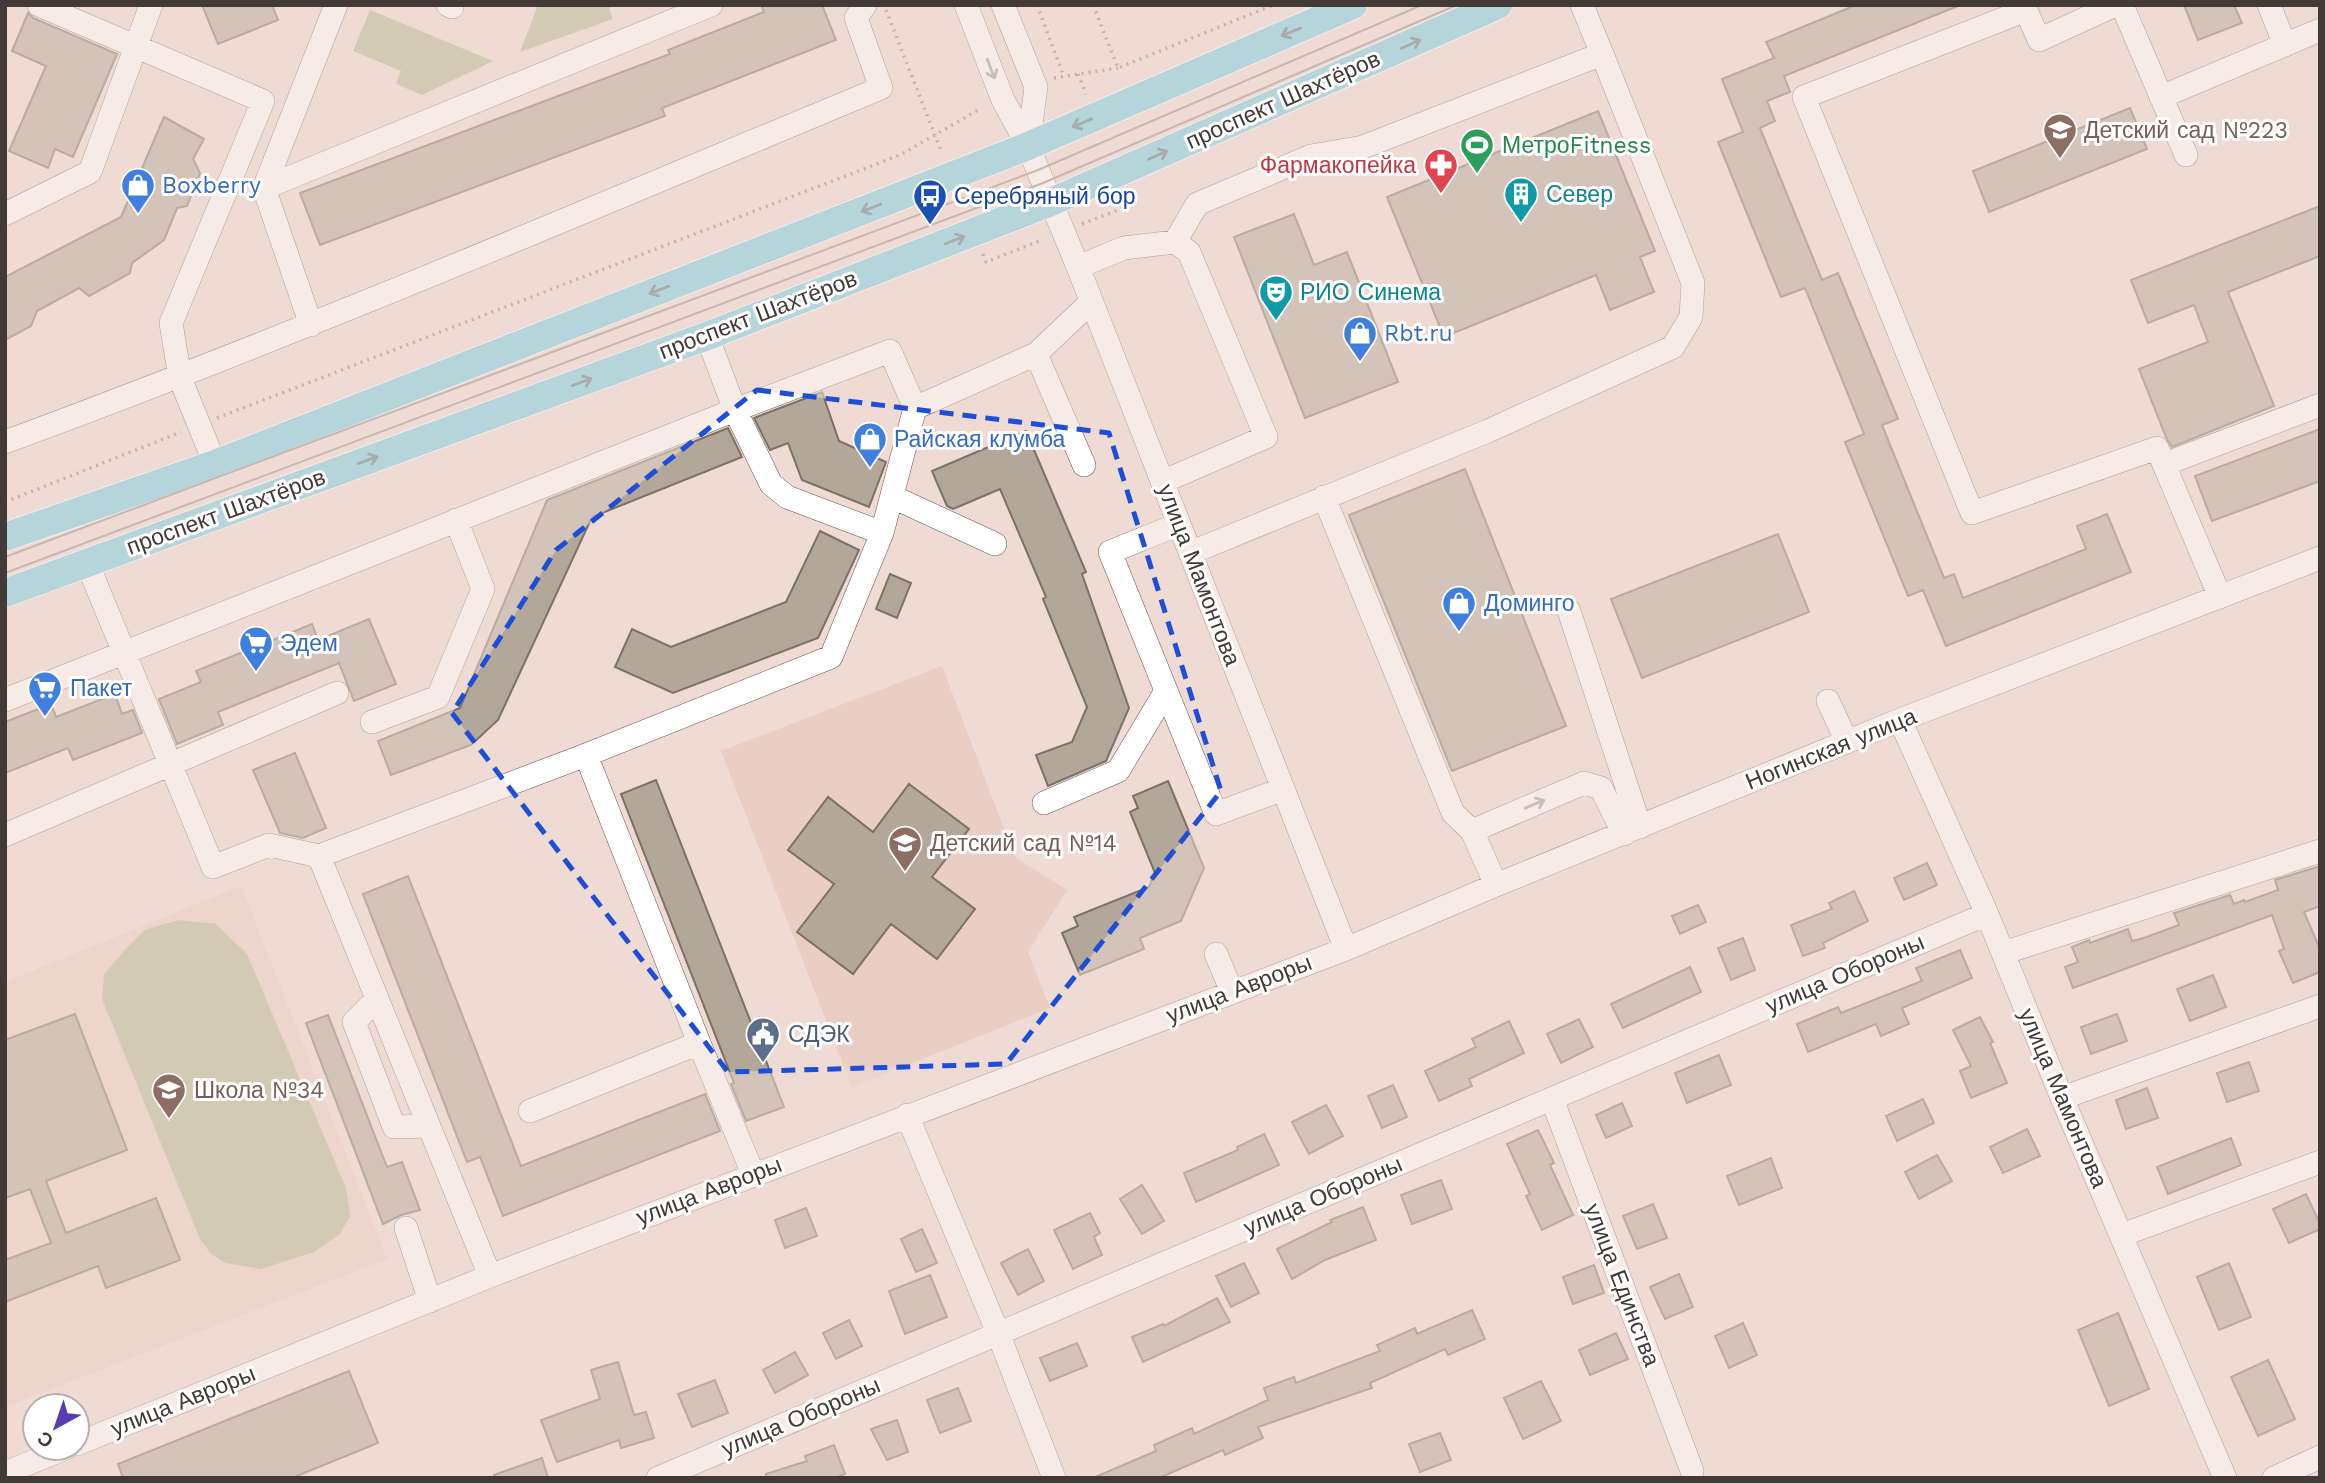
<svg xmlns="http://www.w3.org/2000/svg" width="2325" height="1483" viewBox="0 0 2325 1483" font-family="'Work Sans',sans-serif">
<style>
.built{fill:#eacec4}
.green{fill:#afb68b}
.building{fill:#b2a799;stroke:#7c7164;stroke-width:2}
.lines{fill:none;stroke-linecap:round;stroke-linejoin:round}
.minor-casing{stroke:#65544e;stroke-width:24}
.major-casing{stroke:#fff;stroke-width:30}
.path{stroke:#938681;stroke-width:3.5;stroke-dasharray:2 5;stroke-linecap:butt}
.minor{stroke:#fff;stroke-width:23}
.major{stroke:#6fcfe5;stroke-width:28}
.tram{stroke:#9a8c87;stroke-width:2}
.oneway{stroke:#53767d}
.oneway2{stroke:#a09c9b}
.marked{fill:none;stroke:#1d4ed8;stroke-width:5;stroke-dasharray:14 9;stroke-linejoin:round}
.labels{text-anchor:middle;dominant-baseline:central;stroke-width:6;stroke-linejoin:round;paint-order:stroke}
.street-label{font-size:23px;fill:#413a37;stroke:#fff}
.education-label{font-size:23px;fill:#785e54;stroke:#fff;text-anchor:start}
.leisure-label{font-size:23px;fill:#27864d;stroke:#fff;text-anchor:start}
.health-label{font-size:23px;fill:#be3a42;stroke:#fff;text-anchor:end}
.shop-label{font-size:23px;fill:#366cbe;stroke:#fff;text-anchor:start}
.culture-label{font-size:23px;fill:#0d838f;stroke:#fff;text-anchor:start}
.transit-label{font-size:23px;fill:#164399;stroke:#fff;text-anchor:start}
.service-label{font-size:23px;fill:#4e5e75;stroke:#fff;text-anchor:start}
</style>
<rect width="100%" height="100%" fill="#efdbd4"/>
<path class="built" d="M 942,666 L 1015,857 L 1067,890 L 1028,952 L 1050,1008 L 852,1087 L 721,751 Z
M 241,886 L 387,1259 L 5,1407 L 5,982 Z"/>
<path class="green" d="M 538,5 L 616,5 L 609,8 L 613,19 L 520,52 Z
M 370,10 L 493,61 L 422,95 L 396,84 L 401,71 L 353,51 Z
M 178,920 L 216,924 L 247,954 L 346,1188 L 350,1216 L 340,1234 L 314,1252 L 261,1269 L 226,1263 L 211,1254 L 200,1239 L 102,999 L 104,974 L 125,950 L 145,930 Z"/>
<path class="building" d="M 202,5 L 272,5 L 278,20 L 218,44 Z
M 761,5 L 822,5 L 836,40 L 662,108 L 665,116 L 320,245 L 300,193 L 670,54 L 668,50 L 764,12 Z
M 1856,5 L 1958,6 L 1784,76 L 1790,92 L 1767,101 L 1775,121 L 1760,128 L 1822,280 L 1838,273 L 1898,419 L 1882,425 L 1944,578 L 1954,574 L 1963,598 L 2086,549 L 2077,526 L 2107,514 L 2131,572 L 1946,646 L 1923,590 L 1908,596 L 1845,442 L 1864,434 L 1805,288 L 1781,297 L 1718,142 L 1743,132 L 1722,79 L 1774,58 L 1766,42 Z
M 2184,5 L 2234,5 L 2242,23 L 2198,40 Z
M 28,13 L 33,18 L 117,54 L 73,157 L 55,149 L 48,168 L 9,151 L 46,66 L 12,51 Z
M 2130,108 L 2147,149 L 1989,212 L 1973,171 Z
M 1598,111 L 1655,251 L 1640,257 L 1654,292 L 1610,310 L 1596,275 L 1444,337 L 1387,197 Z
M 164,117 L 204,139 L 193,159 L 200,173 L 187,206 L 177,208 L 164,240 L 132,263 L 130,273 L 89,296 L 79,288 L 37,311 L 31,326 L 5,340 L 5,277 L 121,217 Z
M 2320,206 L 2320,256 L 2228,292 L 2274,406 L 2172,447 L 2166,437 L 2139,369 L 2208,342 L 2194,305 L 2148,323 L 2131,280 Z
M 1294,214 L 1314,265 L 1347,252 L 1398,382 L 1305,418 L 1234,237 Z
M 822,392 L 839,441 L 886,462 L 869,507 L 802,480 L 788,443 L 770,450 L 754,418 Z
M 728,428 L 742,457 L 592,517 L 498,720 L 471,745 L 391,775 L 378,741 L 460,708 L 547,500 Z
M 2320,429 L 2320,481 L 2212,521 L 2195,476 Z
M 1026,431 L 1086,572 L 1082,574 L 1129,708 L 1106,761 L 1048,786 L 1036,755 L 1072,742 L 1087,707 L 1043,599 L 1046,597 L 1000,489 L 953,509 L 947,506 L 932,471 Z
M 1465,469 L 1566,726 L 1452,771 L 1349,515 Z
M 820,531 L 859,550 L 818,638 L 673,693 L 615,667 L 632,629 L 671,647 L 786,602 Z
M 1778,534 L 1809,612 L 1642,678 L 1611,599 Z
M 890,574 L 911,583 L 897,618 L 876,609 Z
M 369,619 L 396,684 L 354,701 L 339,663 L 218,712 L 223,725 L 177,744 L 159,699 L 201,682 L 196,671 L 312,624 L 318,640 Z
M 115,694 L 122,714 L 133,710 L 142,733 L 73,760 L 68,748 L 5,773 L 5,722 L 51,704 L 56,717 Z
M 295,753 L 326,828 L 303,838 L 280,833 L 253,770 Z
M 656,780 L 784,1107 L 746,1121 L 731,1084 L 734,1083 L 621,794 Z
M 1168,781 L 1204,868 L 1181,921 L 1140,938 L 1144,949 L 1080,975 L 1062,933 L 1078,926 L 1074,917 L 1149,887 L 1155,873 L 1130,812 L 1138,808 L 1133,796 Z
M 909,784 L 969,829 L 932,877 L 975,909 L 937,959 L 891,924 L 853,974 L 797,932 L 834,884 L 788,850 L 828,797 L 873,832 Z
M 1927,863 L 1937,885 L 1904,900 L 1894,878 Z
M 2320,866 L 2320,906 L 2304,912 L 2320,949 L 2320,972 L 2293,983 L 2279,951 L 2284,949 L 2272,915 L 2073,988 L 2065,967 L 2078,962 L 2072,947 L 2089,940 L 2090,943 L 2128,929 L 2132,941 L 2144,938 L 2179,925 L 2174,913 L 2230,895 L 2234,904 L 2244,900 L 2245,902 L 2278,890 L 2275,880 Z
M 408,876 L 521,1166 L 705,1094 L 720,1131 L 503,1216 L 480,1157 L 467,1162 L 363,894 Z
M 1854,891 L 1868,921 L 1823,943 L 1825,948 L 1803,956 L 1791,925 L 1832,909 L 1829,903 Z
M 1698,905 L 1706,922 L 1680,934 L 1672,916 Z
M 1743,938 L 1755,970 L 1731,980 L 1718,948 Z
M 1960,950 L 1972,978 L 1902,1008 L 1909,1024 L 1881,1036 L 1876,1024 L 1808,1052 L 1797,1024 L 1838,1007 L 1841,1013 L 1922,981 L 1916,968 Z
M 1690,967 L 1701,992 L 1623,1028 L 1611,1004 Z
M 2213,975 L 2226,1007 L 2190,1021 L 2177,989 Z
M 75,1014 L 127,1150 L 46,1181 L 66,1233 L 156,1198 L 180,1260 L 106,1288 L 98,1266 L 5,1302 L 5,1260 L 51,1243 L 30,1189 L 5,1198 L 5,1040 Z
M 2117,1014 L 2127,1041 L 2091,1054 L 2081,1027 Z
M 328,1015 L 387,1167 L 402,1162 L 420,1210 L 401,1215 L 383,1224 L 306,1023 Z
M 1980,1017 L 1993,1042 L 1990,1043 L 2007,1083 L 1971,1098 L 1960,1071 L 1971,1066 L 1953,1030 Z
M 1579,1019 L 1593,1047 L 1561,1063 L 1547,1034 Z
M 1509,1021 L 1524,1053 L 1469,1079 L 1472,1086 L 1439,1101 L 1425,1071 L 1476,1047 L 1472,1039 Z
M 1719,1055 L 1731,1085 L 1687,1103 L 1675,1073 Z
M 2249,1062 L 2259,1091 L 2227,1102 L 2217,1073 Z
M 1393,1085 L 1407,1117 L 1382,1128 L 1368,1096 Z
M 2147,1088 L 2158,1118 L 2126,1129 L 2116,1100 Z
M 1923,1099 L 1934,1123 L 1897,1141 L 1886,1116 Z
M 1622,1103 L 1632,1126 L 1606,1138 L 1596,1115 Z
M 1326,1105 L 1343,1136 L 1309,1154 L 1292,1122 Z
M 2027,1129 L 2040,1156 L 2003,1173 L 1990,1147 Z
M 1538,1130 L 1554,1163 L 1550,1165 L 1573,1215 L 1542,1230 L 1526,1196 L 1530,1194 L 1507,1144 Z
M 1264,1134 L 1279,1165 L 1196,1202 L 1184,1173 L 1238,1150 L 1237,1147 Z
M 2231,1138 L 2241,1165 L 2168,1194 L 2157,1167 Z
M 1937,1155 L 1952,1181 L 1919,1199 L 1905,1172 Z
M 1771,1158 L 1782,1188 L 1739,1205 L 1727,1176 Z
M 1441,1180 L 1452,1209 L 1412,1224 L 1401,1195 Z
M 1142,1185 L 1164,1221 L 1142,1234 L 1120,1199 Z
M 2306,1194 L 2320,1224 L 2320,1229 L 2289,1243 L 2273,1209 Z
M 1653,1204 L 1667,1238 L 1637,1249 L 1623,1216 Z
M 1363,1207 L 1376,1240 L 1325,1260 L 1292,1279 L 1277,1249 L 1332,1222 L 1330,1220 Z
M 806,1208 L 817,1236 L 785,1248 L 775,1220 Z
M 1090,1213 L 1100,1233 L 1094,1237 L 1102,1255 L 1073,1269 L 1054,1230 Z
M 922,1229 L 937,1263 L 916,1272 L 901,1239 Z
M 1028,1249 L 1044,1281 L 1018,1295 L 1001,1263 Z
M 1244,1263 L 1259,1293 L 1231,1307 L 1216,1276 Z
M 2229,1263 L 2251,1317 L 2219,1330 L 2197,1277 Z
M 1594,1265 L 1604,1293 L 1573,1304 L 1563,1277 Z
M 1679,1274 L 1693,1307 L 1665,1319 L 1650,1287 Z
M 930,1275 L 947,1317 L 905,1334 L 889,1291 Z
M 1217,1298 L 1230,1322 L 1143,1362 L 1132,1337 L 1163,1324 L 1164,1326 Z
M 1472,1310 L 1485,1339 L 1448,1355 L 1445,1349 L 1370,1383 L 1372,1388 L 1258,1427 L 1263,1438 L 1225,1455 L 1223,1450 L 1159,1478 L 1093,1478 L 1156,1451 L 1154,1445 L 1192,1428 L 1194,1434 L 1268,1400 L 1264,1388 L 1294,1377 L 1296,1383 L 1380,1351 L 1377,1345 L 1415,1328 L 1417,1334 Z
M 2118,1313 L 2149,1389 L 2109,1406 L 2078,1330 Z
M 849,1320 L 862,1346 L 836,1359 L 823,1333 Z
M 1743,1323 L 1757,1355 L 1729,1368 L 1715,1336 Z
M 1616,1333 L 1628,1359 L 1590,1375 L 1579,1350 Z
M 1077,1343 L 1087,1366 L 1050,1381 L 1040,1358 Z
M 795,1352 L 808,1375 L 775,1393 L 763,1370 Z
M 2268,1360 L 2295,1419 L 2258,1436 L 2231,1377 Z
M 618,1362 L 634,1415 L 646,1412 L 654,1438 L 621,1448 L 619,1440 L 557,1462 L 541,1420 L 600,1399 L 591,1370 Z
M 349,1371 L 378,1443 L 292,1478 L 123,1478 L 118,1464 Z
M 715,1380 L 728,1413 L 692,1427 L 678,1394 Z
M 1541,1381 L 1561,1421 L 1523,1439 L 1504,1398 Z
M 958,1388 L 971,1421 L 940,1433 L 927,1400 Z
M 897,1420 L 908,1452 L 887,1460 L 871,1429 Z
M 1440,1433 L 1451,1460 L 1420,1472 L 1409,1444 Z
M 834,1445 L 845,1474 L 835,1478 L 766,1478 L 766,1474 L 807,1461 L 805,1456 Z
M 542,1458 L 548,1478 L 494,1478 L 494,1475 Z"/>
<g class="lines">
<g class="minor-casing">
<path id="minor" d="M 39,5 L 263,101 L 171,323 L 180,378 L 215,464
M 448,5 L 452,7
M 966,5 L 1003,100 L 1028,146 L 1078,267 L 1346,949
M 1003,5 L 1036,87 L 1028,146
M 2115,5 L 2039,40 L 2026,10 L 1804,97 L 1972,513 L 2157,448 L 2220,597
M 2122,5 L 2186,155
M 2269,5 L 2285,45
M 2161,97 L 2320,30
M 264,188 L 336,5
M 5,214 L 90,172 L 151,5
M 1175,242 L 1197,204 L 1311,156 L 1363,147 L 1602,54 L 1582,5
M 1078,267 L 1124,248 L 1175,242 L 1189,252 L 1266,437 L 1162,482
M 311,325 L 264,188 L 711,5
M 1036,354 L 1084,465
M 915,408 L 1036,354 L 1091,302
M 5,442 C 301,333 590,209 881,88 L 856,18 L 865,5
M 2165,464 L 2320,405
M 893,497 L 995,544
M 1324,497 L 1453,813 L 1472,831 L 1496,885
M 1179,524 L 1110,552 L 1216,814 L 1283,789
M 1190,553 L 1488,431 L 1673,347 L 1691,317 L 1693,283 L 1602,54
M 87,563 L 213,867 L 269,845 L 319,856 L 490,1276
M 1569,611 L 1640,827
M 5,700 L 735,410 L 890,351 L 915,408 L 882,533
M 1828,701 L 1847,742
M 1900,720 L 1987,914 L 2062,1098 L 2225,1478
M 372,722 L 438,697 L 483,589 L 456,520
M 1044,803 L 1118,771 L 1166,691
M 1472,831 L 1584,783 L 1601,788 L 1624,834
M 5,835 L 337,693
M 319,856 L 586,755 L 831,657 L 882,533 L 787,497 L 771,484 L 735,410 L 707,336
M 2003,953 L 2320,851
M 1216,954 L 1232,992
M 377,999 L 354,1022 L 394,1127 L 429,1126
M 699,1043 L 753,1174
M 2062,1098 L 2320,1006
M 1552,1099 L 1692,1471
M 530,1111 L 699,1043 L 586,755
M 907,1115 L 998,1333 L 1054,1478
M 406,1228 L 430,1301
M 2122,1235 L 2320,1162
M 77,1444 L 490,1276 L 1346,949 L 1496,885 L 1900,720 L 2320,558
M 5,1473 L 66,1448
M 658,1478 L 1987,914
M 2274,1478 L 2320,1457"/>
</g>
<g class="major-casing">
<path id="major" d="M 5,537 L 215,464 L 1028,146 L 1353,5
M 5,593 L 707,336 L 1051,202 L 1498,5"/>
</g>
<path class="path" d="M 1037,5 L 1064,77
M 1093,5 L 1118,68 L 1273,5
M 886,10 L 942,153
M 1078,74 L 1086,94
M 1054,78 L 1118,68
M 1082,224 L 1131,205 L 1127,196
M 983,254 L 986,262 L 1042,240
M 217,418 L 900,155 L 980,109
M 5,502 L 181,432"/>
<use href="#minor" class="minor"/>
<use href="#major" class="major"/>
<path class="tram" d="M 5,557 L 1038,170 L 1422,5
M 5,573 L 1043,183 L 1457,5"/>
</g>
<defs><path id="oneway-shaft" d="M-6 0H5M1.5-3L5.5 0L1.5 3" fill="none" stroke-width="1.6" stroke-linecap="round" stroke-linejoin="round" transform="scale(1.75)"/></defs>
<g class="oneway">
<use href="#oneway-shaft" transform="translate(1291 32) rotate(157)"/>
<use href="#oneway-shaft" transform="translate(1411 44) rotate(-24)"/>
<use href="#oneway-shaft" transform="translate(1082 123) rotate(157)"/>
<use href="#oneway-shaft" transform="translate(1158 155) rotate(-24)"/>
<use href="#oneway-shaft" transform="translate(871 208) rotate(159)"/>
<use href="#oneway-shaft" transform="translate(955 240) rotate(-21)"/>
<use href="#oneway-shaft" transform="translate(659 290) rotate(159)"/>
<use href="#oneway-shaft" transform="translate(582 382) rotate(-20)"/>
<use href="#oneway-shaft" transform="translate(368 460) rotate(-20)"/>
</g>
<g class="oneway2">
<use href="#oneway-shaft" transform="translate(991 69) rotate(69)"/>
<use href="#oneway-shaft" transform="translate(1535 804) rotate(-23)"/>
</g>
<path d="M0 0H2325V1483H0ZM 757,390 L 1109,433 L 1221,791 L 1006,1064 L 728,1072 L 452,713 L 556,550 Z" fill="#efdbd4" fill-opacity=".55" fill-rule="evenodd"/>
<path class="marked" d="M 757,390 L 1109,433 L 1221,791 L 1006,1064 L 728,1072 L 452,713 L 556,550 Z"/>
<defs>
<g id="school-pin" transform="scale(1.75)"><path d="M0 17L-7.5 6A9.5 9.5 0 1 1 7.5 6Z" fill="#8d6e63" stroke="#fff"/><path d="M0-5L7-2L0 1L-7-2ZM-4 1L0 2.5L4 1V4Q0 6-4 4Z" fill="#fff"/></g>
<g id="stadium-pin" transform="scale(1.75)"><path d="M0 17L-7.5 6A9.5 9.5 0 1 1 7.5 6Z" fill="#2e9e5b" stroke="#fff"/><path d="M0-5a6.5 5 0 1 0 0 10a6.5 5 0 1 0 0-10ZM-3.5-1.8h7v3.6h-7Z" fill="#fff"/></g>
<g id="pharmacy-pin" transform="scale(1.75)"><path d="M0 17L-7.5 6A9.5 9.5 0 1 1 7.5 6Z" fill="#e0444e" stroke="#fff"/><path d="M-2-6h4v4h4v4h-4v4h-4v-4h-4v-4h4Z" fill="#fff"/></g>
<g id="shop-pin" transform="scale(1.75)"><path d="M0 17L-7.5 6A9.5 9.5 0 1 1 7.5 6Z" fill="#3f7fe0" stroke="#fff"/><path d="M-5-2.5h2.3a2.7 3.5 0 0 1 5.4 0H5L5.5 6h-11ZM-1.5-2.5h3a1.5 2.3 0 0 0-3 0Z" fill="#fff"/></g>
<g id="building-pin" transform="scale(1.75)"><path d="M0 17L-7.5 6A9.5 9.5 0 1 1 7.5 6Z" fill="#0f9aa8" stroke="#fff"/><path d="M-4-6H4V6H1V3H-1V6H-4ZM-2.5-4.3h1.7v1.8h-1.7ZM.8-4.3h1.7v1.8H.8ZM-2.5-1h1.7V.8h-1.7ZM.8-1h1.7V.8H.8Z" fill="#fff"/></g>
<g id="bus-pin" transform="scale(1.75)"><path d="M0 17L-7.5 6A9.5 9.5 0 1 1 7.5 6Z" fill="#1a4fb4" stroke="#fff"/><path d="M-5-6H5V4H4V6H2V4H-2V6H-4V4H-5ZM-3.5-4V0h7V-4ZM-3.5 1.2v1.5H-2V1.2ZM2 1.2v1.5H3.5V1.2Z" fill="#fff"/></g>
<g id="theatre-pin" transform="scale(1.75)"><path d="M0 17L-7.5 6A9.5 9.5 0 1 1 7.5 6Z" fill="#0f9aa8" stroke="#fff"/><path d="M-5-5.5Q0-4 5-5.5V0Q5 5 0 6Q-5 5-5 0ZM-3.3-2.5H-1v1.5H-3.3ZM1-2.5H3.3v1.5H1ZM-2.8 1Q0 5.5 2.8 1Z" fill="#fff"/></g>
<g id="supermarket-pin" transform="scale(1.75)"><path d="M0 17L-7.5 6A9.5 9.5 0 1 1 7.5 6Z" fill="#3f7fe0" stroke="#fff"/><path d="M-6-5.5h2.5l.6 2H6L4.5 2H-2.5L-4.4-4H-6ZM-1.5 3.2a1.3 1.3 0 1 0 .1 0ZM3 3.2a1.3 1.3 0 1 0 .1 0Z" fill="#fff"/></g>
<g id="civic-pin" transform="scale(1.75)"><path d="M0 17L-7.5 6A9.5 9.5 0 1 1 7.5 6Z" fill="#5c6f8a" stroke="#fff"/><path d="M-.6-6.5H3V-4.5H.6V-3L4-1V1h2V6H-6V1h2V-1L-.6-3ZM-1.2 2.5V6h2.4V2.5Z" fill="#fff"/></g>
</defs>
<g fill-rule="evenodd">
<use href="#school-pin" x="2060" y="130"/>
<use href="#stadium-pin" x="1477" y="145"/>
<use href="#pharmacy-pin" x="1441" y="165"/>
<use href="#shop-pin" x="138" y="185"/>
<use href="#building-pin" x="1521" y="194"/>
<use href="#bus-pin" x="930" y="196"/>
<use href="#theatre-pin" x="1276" y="292"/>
<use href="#shop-pin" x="1360" y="333"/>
<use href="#shop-pin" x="870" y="439"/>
<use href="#shop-pin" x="1459" y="603"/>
<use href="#supermarket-pin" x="256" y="643"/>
<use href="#supermarket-pin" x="45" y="688"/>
<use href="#school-pin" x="905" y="843"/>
<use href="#civic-pin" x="763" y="1034"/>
<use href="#school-pin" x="169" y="1090"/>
</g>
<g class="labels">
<g class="street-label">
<text transform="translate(1283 100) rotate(-24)">проспект Шахтёров</text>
<text transform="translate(758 315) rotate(-21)">проспект Шахтёров</text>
<text transform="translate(226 512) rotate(-20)">проспект Шахтёров</text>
<text transform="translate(1199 575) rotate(69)">улица Мамонтова</text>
<text transform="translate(1831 749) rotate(-22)">Ногинская улица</text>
<text transform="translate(1845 974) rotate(-23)">улица Обороны</text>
<text transform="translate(1239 989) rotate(-21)">улица Авроры</text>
<text transform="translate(2063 1098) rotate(67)">улица Мамонтова</text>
<text transform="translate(709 1191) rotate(-21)">улица Авроры</text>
<text transform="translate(1323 1196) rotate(-23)">улица Обороны</text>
<text transform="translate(1622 1285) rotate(69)">улица Единства</text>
<text transform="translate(183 1401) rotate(-22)">улица Авроры</text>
<text transform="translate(801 1417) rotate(-23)">улица Обороны</text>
</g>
<g class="education-label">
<text x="2084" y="130">Детский сад №223</text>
<text x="930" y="843">Детский сад №14</text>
<text x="194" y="1090">Школа №34</text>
</g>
<g class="leisure-label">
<text x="1502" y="145">МетроFitness</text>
</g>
<g class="health-label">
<text x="1416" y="165">Фармакопейка</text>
</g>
<g class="shop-label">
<text x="162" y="185">Boxberry</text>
<text x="1384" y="333">Rbt.ru</text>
<text x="894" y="439">Райская клумба</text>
<text x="1484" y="603">Доминго</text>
<text x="280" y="643">Эдем</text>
<text x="70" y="688">Пакет</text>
</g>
<g class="culture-label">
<text x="1546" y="194">Север</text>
<text x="1300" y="292">РИО Синема</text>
</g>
<g class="transit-label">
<text x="954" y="196">Серебряный бор</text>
</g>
<g class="service-label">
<text x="788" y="1034">СДЭК</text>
</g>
</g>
<rect width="2325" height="1483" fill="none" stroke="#413a37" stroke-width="14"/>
<g transform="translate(56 1427) rotate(220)"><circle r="33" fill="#ffffff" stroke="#b3b0af" stroke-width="2"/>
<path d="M0-5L12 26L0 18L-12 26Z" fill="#573cb4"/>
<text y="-10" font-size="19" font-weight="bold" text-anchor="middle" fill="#413a37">С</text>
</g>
</svg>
